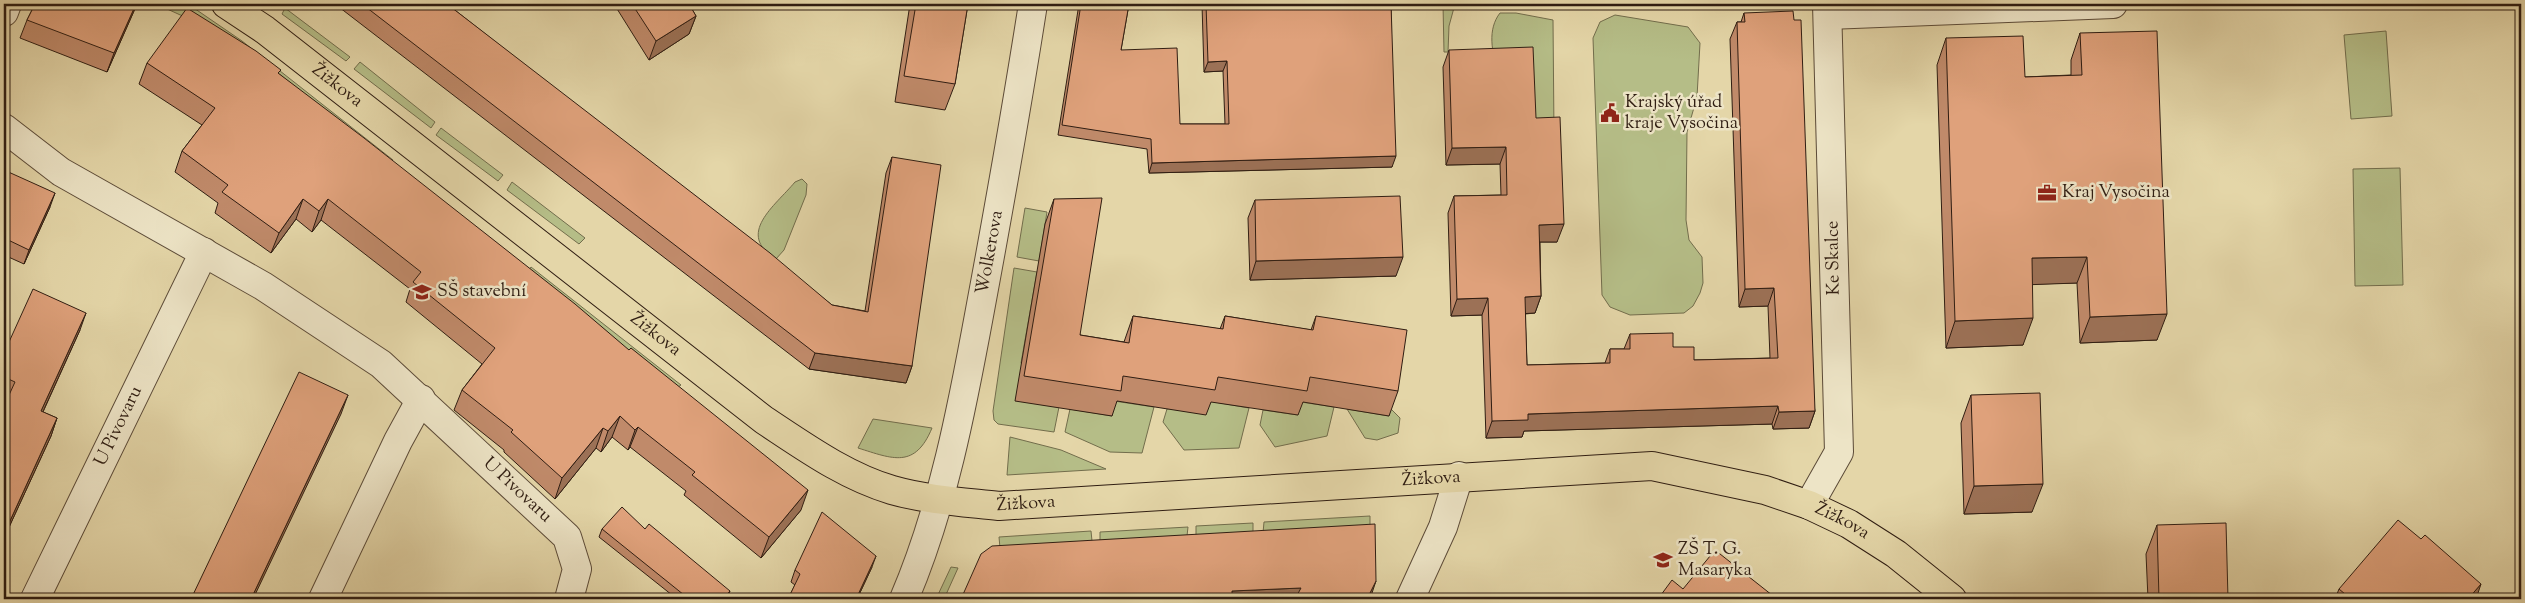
<svg xmlns="http://www.w3.org/2000/svg" width="2525" height="603" viewBox="0 0 2525 603" font-family="'Sorts Mill Goudy',serif">
<style>
.green{fill:#b5bd87;stroke:#726d4c}
.lines{fill:none;stroke-linecap:round;stroke-linejoin:round}
.minor-casing{stroke:#5c4b38;stroke-width:30}
.major-casing{stroke:#2f1d12;stroke-width:30}
.minor{stroke:#ede4c6;stroke-width:28}
.major{stroke:#e4d6a8;stroke-width:28}
.wall{fill:#c08a6a;stroke:#2f1d12}
.shaded-wall{fill:#9c7156;stroke:#2f1d12}
.building{fill:#dfa17b;stroke:#2f1d12}
.labels{text-anchor:middle;dominant-baseline:central;stroke-width:5;stroke-linejoin:round;paint-order:stroke}
.street-label{font-size:18px;fill:#2f1d12;stroke:#ede4c6}
.poi-label{font-size:18px;fill:#2f1d12;stroke:#ede4c6;text-anchor:start}
</style>
<rect width="100%" height="100%" fill="#e4d6a8"/>
<filter id="stains"><feTurbulence type="fractalNoise" baseFrequency=".004" numOctaves="4"/><feColorMatrix values="0 0 0 0 .2 0 0 0 0 .09 0 0 0 0 .02 0 0 0 .5 -.17"/></filter>
<radialGradient id="worn" r=".72"><stop offset=".6" stop-color="#630" stop-opacity="0"/><stop offset="1" stop-color="#630" stop-opacity=".3"/></radialGradient>
<path class="green" d="M 169,4 L 188,4 L 242,41 L 393,160 L 389,164 L 200,24 L 165,8 Z
M 1443,4 L 1455,4 L 1449,26 L 1448,52 L 1444,52 Z
M 285,8 L 350,57 L 346,61 L 282,14 Z
M 1500,13 L 1516,13 L 1553,20 L 1554,134 L 1529,135 C 1514,104 1475,45 1500,13 Z
M 1615,15 L 1688,27 L 1700,43 L 1697,97 L 1687,132 L 1686,220 L 1689,240 L 1702,257 L 1703,283 L 1700,293 L 1693,306 L 1684,313 L 1630,315 L 1610,307 L 1602,295 L 1593,38 L 1600,22 Z
M 2386,31 L 2392,116 L 2351,119 L 2344,35 Z
M 360,62 L 435,122 L 431,128 L 354,69 Z
M 441,128 L 503,175 L 498,181 L 436,135 Z
M 2400,168 L 2403,285 L 2355,286 L 2353,169 Z
M 802,179 L 807,184 L 806,195 L 784,250 L 776,259 C 735,234 775,206 795,182 Z
M 512,182 L 585,238 L 579,244 L 507,190 Z
M 1025,208 L 1047,212 L 1039,261 L 1017,257 Z
M 531,267 L 681,385 L 675,389 L 528,271 Z
M 1014,268 L 1037,272 L 1021,363 L 1059,407 L 1054,432 L 998,424 L 994,420 L 993,411 Z
M 1114,401 L 1154,407 L 1142,453 L 1110,452 L 1065,432 L 1070,409 L 1112,416 Z
M 1209,401 L 1249,408 L 1239,448 L 1184,450 L 1163,422 L 1167,409 Z
M 1301,402 L 1334,407 L 1327,436 L 1275,447 L 1260,425 L 1263,410 L 1298,415 Z
M 1390,408 L 1400,418 L 1398,433 L 1377,440 L 1365,438 L 1347,409 L 1389,416 Z
M 873,419 L 932,428 C 915,469 893,459 858,448 Z
M 1010,437 L 1061,450 L 1106,469 L 1007,475 Z
M 1370,516 L 1370,526 L 1263,533 L 1264,522 Z
M 1253,523 L 1253,532 L 1196,537 L 1196,526 Z
M 1188,527 L 1187,536 L 1100,542 L 1100,532 Z
M 1091,531 L 1092,541 L 1000,548 L 999,537 Z
M 951,567 L 958,568 L 944,599 L 936,599 Z"/>
<g class="lines">
<g class="minor-casing">
<g id="minor">
<path d="M 4,12 L 7,4"/>
<path d="M 1828,15 L 2113,4"/>
<path id="s1" d="M 4,128 L 61,172 L 263,286 L 381,364 L 567,537 L 577,569 L 569,599"/>
<path d="M 1809,505 L 1839,452 L 1827,4"/>
<path id="s2" d="M 35,599 L 204,252"/>
<path d="M 323,599 L 398,441 L 421,399"/>
<path id="s3" d="M 904,599 C 943,508 962,408 980,310 C 999,208 1017,106 1033,4"/>
<path d="M 1410,599 L 1443,527 L 1459,476"/>
</g>
</g>
<g class="major-casing">
<g id="major">
<path id="s4" d="M 226,4 L 265,30 L 764,420 C 805,447 845,476 892,490 C 927,500 963,502 999,506 L 1652,466 L 1765,490 L 1809,505 L 1849,524 L 1896,554 L 1952,599"/>
</g>
</g>
<use href="#minor" class="minor"/>
<use href="#major" class="major"/>
</g>
<path class="wall" d="M 35,4 L 137,4 L 107,72 L 20,38 L 27,20 Z
M 335,4 L 447,4 L 832,305 L 865,311 L 886,173 L 892,157 L 912,366 L 906,383 L 809,369 Z
M 614,4 L 689,4 L 696,16 L 689,34 L 649,60 Z
M 910,4 L 968,4 L 955,84 L 945,110 L 895,102 Z
M 1079,4 L 1129,4 L 1121,50 L 1180,124 L 1225,124 L 1223,71 L 1204,72 L 1202,4 L 1391,4 L 1392,167 L 1149,173 L 1147,149 L 1058,135 Z
M 1744,13 L 1815,411 L 1809,428 L 1773,429 L 1772,424 L 1524,431 L 1522,437 L 1486,438 L 1482,315 L 1451,316 L 1448,213 L 1454,196 L 1501,195 L 1500,164 L 1446,165 L 1443,67 L 1449,50 L 1536,118 L 1557,242 L 1540,242 L 1541,296 L 1535,313 L 1525,314 L 1527,365 L 1605,363 L 1610,349 L 1624,349 L 1630,334 L 1673,347 L 1694,360 L 1770,358 L 1768,306 L 1739,307 L 1730,39 L 1737,22 L 1741,22 Z
M 2080,33 L 2157,340 L 2080,343 L 2077,283 L 2032,284 L 2023,345 L 1946,348 L 1937,65 L 1946,38 L 2025,77 L 2071,75 L 2071,60 Z
M 147,63 L 279,74 L 801,510 L 761,558 L 684,495 L 686,491 L 630,447 L 628,450 L 612,437 L 601,452 L 596,448 L 555,499 L 504,452 L 504,450 L 454,410 L 462,390 L 482,364 L 406,302 L 410,289 L 321,220 L 312,232 L 296,219 L 271,253 L 215,213 L 218,203 L 175,172 L 182,151 L 202,125 L 139,84 Z
M 4,170 L 50,207 L 24,264 L 4,255 Z
M 1054,199 L 1080,335 L 1124,342 L 1133,316 L 1220,329 L 1225,316 L 1311,330 L 1316,316 L 1398,391 L 1389,416 L 1303,402 L 1298,415 L 1211,402 L 1206,415 L 1117,401 L 1112,416 L 1015,401 L 1045,224 Z
M 1255,200 L 1396,276 L 1250,280 L 1248,218 Z
M 80,330 L 43,412 L 57,418 L 51,436 L 4,538 L 4,406 L 7,399 L 4,397 L 4,353 Z
M 1971,395 L 2032,512 L 1964,514 L 1961,423 Z
M 2157,525 L 2228,599 L 2148,599 L 2146,554 Z
M 602,529 L 645,529 L 727,598 L 726,599 L 677,599 L 599,537 Z
M 872,567 L 857,599 L 788,599 L 795,585 L 791,582 L 795,570 Z
M 2339,589 L 2477,596 L 2474,599 L 2335,599 Z"/>
<path class="shaded-wall" d="M 136,4 L 137,4 L 134,11 L 107,72 L 114,53 Z
M 696,16 L 689,34 L 649,60 L 656,41 Z
M 1227,61 L 1223,71 L 1204,72 L 1208,62 Z
M 1506,147 L 1500,164 L 1446,165 L 1452,148 Z
M 1396,156 L 1392,167 L 1149,173 L 1152,163 Z
M 55,193 L 50,207 L 24,264 L 29,250 Z
M 303,199 L 296,219 L 271,253 L 279,233 Z
M 328,199 L 321,220 L 312,232 L 319,211 Z
M 1564,224 L 1557,242 L 1533,242 L 1539,225 Z
M 1403,257 L 1396,276 L 1250,280 L 1256,261 Z
M 2087,257 L 2077,283 L 2022,285 L 2032,258 Z
M 1774,288 L 1768,306 L 1739,307 L 1745,289 Z
M 1541,296 L 1535,313 L 1518,314 L 1525,297 Z
M 1488,298 L 1482,315 L 1451,316 L 1457,299 Z
M 86,313 L 80,330 L 35,429 L 41,411 Z
M 2167,314 L 2157,340 L 2080,343 L 2090,317 Z
M 2033,318 L 2023,345 L 1946,348 L 1955,321 Z
M 815,353 L 912,366 L 906,383 L 809,369 Z
M 348,395 L 341,414 L 253,599 L 251,599 Z
M 1778,406 L 1772,424 L 1524,431 L 1522,437 L 1486,438 L 1492,421 L 1528,414 Z
M 1815,411 L 1809,428 L 1773,429 L 1779,412 Z
M 620,416 L 612,437 L 601,452 L 608,431 Z
M 57,418 L 51,436 L 4,538 L 4,534 Z
M 638,427 L 630,447 L 628,450 L 635,430 Z
M 603,428 L 596,448 L 555,499 L 562,478 Z
M 2043,484 L 2032,512 L 1964,514 L 1974,486 Z
M 808,490 L 801,510 L 761,558 L 769,537 Z
M 876,556 L 872,567 L 857,599 L 856,599 Z
M 1376,581 L 1370,599 L 1367,599 Z
M 2481,584 L 2477,596 L 2474,599 L 2468,599 Z
M 1301,588 L 1297,599 L 1229,599 L 1232,591 Z
M 730,591 L 727,598 L 726,599 L 723,599 Z"/>
<path class="building" d="M 35,4 L 136,4 L 114,53 L 27,20 Z
M 362,4 L 447,4 L 770,253 L 832,305 L 868,312 L 892,157 L 941,165 L 912,366 L 815,353 Z
M 632,4 L 689,4 L 696,16 L 656,41 Z
M 916,4 L 968,4 L 955,84 L 904,76 Z
M 1081,4 L 1129,4 L 1121,50 L 1177,48 L 1180,124 L 1229,124 L 1227,61 L 1208,62 L 1206,4 L 1391,4 L 1396,156 L 1152,163 L 1151,139 L 1062,125 Z
M 187,8 L 256,51 L 281,70 L 278,73 L 364,138 L 575,304 L 629,350 L 631,348 L 808,490 L 769,537 L 692,475 L 695,472 L 638,427 L 635,430 L 620,416 L 608,431 L 603,428 L 562,478 L 511,432 L 513,430 L 462,390 L 495,348 L 413,282 L 421,272 L 328,199 L 319,211 L 303,199 L 279,233 L 222,192 L 228,185 L 182,151 L 215,108 L 147,63 Z
M 1793,11 L 1794,20 L 1801,20 L 1815,411 L 1779,412 L 1778,406 L 1528,414 L 1528,420 L 1492,421 L 1488,298 L 1457,299 L 1454,196 L 1507,195 L 1506,147 L 1452,148 L 1449,50 L 1533,47 L 1536,118 L 1560,117 L 1564,224 L 1539,225 L 1541,296 L 1525,297 L 1527,365 L 1610,363 L 1610,349 L 1630,349 L 1630,334 L 1673,333 L 1673,347 L 1694,347 L 1694,360 L 1778,358 L 1774,288 L 1745,289 L 1737,22 L 1745,22 L 1744,13 Z
M 2157,31 L 2167,314 L 2090,317 L 2087,257 L 2032,258 L 2033,318 L 1955,321 L 1946,38 L 2023,36 L 2025,77 L 2082,75 L 2080,33 Z
M 4,170 L 55,193 L 29,250 L 4,238 Z
M 1400,196 L 1403,257 L 1256,261 L 1255,200 Z
M 1102,198 L 1080,335 L 1129,343 L 1133,316 L 1223,329 L 1225,316 L 1313,330 L 1316,316 L 1407,330 L 1398,391 L 1310,377 L 1307,391 L 1218,377 L 1215,390 L 1123,376 L 1121,391 L 1024,376 L 1054,199 Z
M 33,289 L 86,313 L 41,411 L 57,418 L 4,534 L 4,406 L 15,382 L 4,377 L 4,353 Z
M 299,372 L 348,395 L 251,599 L 191,599 Z
M 2040,393 L 2043,484 L 1974,486 L 1971,395 Z
M 622,507 L 645,529 L 649,524 L 730,591 L 723,599 L 689,599 L 602,529 Z
M 822,512 L 876,556 L 856,599 L 788,599 L 800,574 L 795,570 Z
M 2398,520 L 2421,539 L 2425,535 L 2481,584 L 2468,599 L 2351,599 L 2339,589 Z
M 2226,523 L 2228,599 L 2159,599 L 2157,525 Z
M 1375,524 L 1376,581 L 1367,599 L 1295,599 L 1301,588 L 1232,591 L 1232,599 L 961,599 L 981,554 L 992,546 Z
M 1715,550 L 1777,599 L 1658,599 L 1672,580 L 1683,589 Z"/>
<defs>
<g id="civic-bare" transform="scale(1.5)"><path d="M-.6-6.5H3V-4.5H.6V-3L4-1V1h2V6H-6V1h2V-1L-.6-3ZM-1.2 2.5V6h2.4V2.5Z" fill="#8f2418" stroke="#ede4c6" stroke-width="2.5" paint-order="stroke"/></g>
<g id="office-bare" transform="scale(1.5)"><path d="M-6-3h4V-5.5h4V-3h4V5H-6ZM-1-4.5V-3h2v-1.5ZM-6 0V1H6V0Z" fill="#8f2418" stroke="#ede4c6" stroke-width="2.5" paint-order="stroke"/></g>
<g id="university-bare" transform="scale(1.5)"><path d="M0-5L7-2L0 1L-7-2ZM-4 1L0 2.5L4 1V4Q0 6-4 4Z" fill="#8f2418" stroke="#ede4c6" stroke-width="2.5" paint-order="stroke"/></g>
<g id="school-bare" transform="scale(1.5)"><path d="M0-5L7-2L0 1L-7-2ZM-4 1L0 2.5L4 1V4Q0 6-4 4Z" fill="#8f2418" stroke="#ede4c6" stroke-width="2.5" paint-order="stroke"/></g>
</defs>
<g fill-rule="evenodd">
<use href="#civic-bare" x="1610" y="113"/>
<use href="#office-bare" x="2047" y="193"/>
<use href="#university-bare" x="422" y="292"/>
<use href="#school-bare" x="1663" y="560"/>
</g>
<g class="labels">
<g class="street-label">
<text stroke="none"><textPath href="#s4" startOffset="138">Žižkova</textPath></text>
<text stroke="none"><textPath href="#s3" startOffset="358">Wolkerova</textPath></text>
<text transform="translate(1834 258) rotate(-91)">Ke Skalce</text>
<text stroke="none"><textPath href="#s4" startOffset="542">Žižkova</textPath></text>
<text stroke="none"><textPath href="#s2" startOffset="192">U Pivovaru</textPath></text>
<text stroke="none"><textPath href="#s4" startOffset="1368">Žižkova</textPath></text>
<text stroke="none"><textPath href="#s1" startOffset="631">U Pivovaru</textPath></text>
<text stroke="none"><textPath href="#s4" startOffset="962">Žižkova</textPath></text>
<text stroke="none"><textPath href="#s4" startOffset="1788">Žižkova</textPath></text>
</g>
<g class="poi-label">
<text x="1625" y="103">Krajský úřad<tspan x="1625" dy="21">kraje Vysočina</tspan></text>
<text x="2062" y="193">Kraj Vysočina</text>
<text x="437" y="292">SŠ stavební</text>
<text x="1678" y="550">ZŠ T. G.<tspan x="1678" dy="21">Masaryka</tspan></text>
</g>
</g>
<rect width="2525" height="603" fill="none" stroke="#e4d6a8" stroke-width="20"/>
<rect x="5" y="5" width="2515" height="593" fill="none" stroke="#2f1d12" stroke-width="2.5"/>
<rect x="10" y="10" width="2505" height="583" fill="none" stroke="#2f1d12"/>
<rect width="100%" height="100%" filter="url(#stains)"/>
<rect width="100%" height="100%" fill="url(#worn)"/>
</svg>
